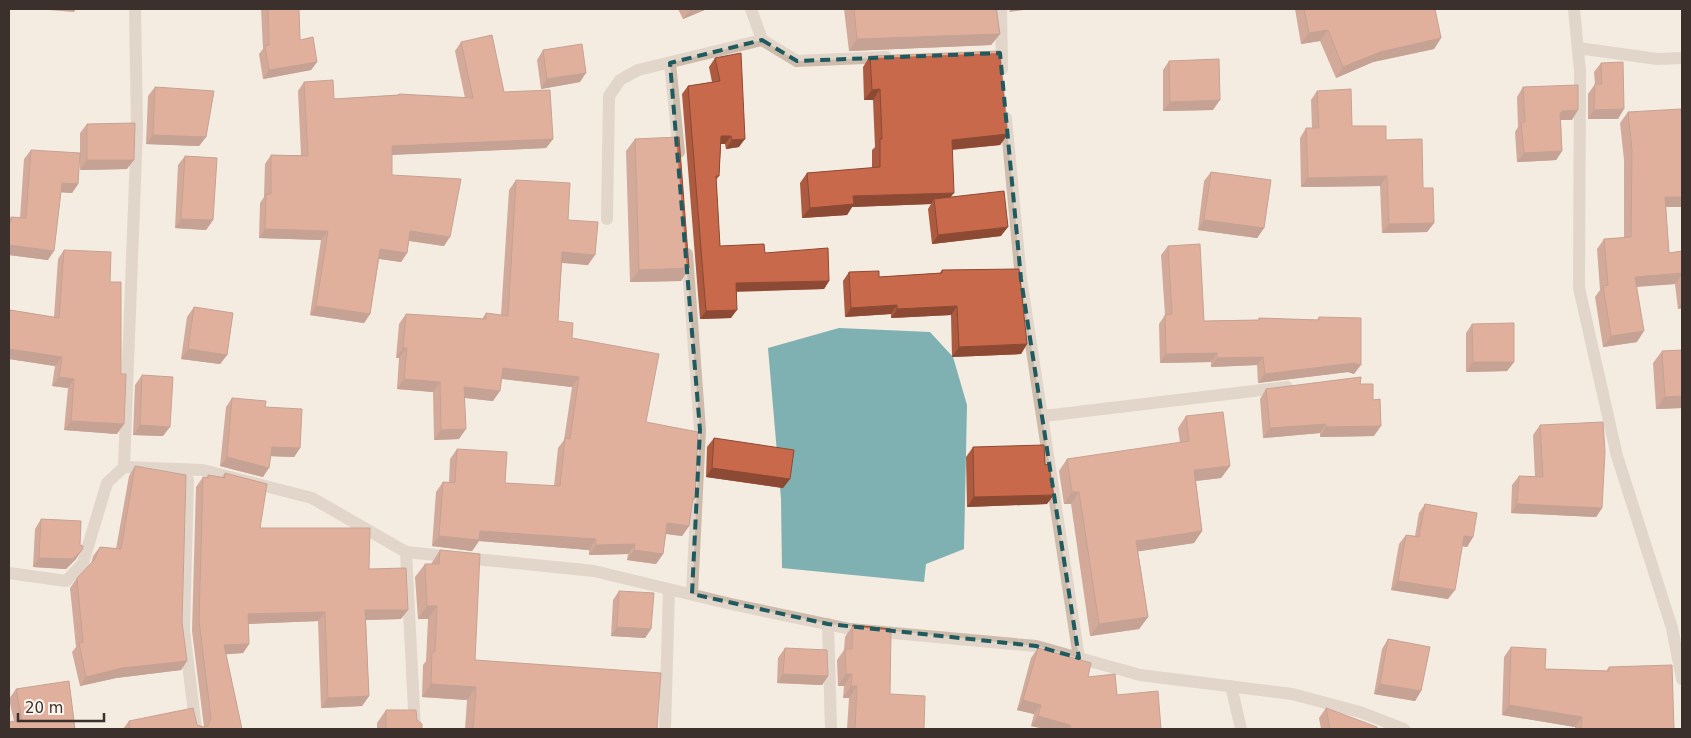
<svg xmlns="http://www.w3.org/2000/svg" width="1691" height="738" viewBox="0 0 1691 738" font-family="'DejaVu Sans',sans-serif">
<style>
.water{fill:#7fb0b2}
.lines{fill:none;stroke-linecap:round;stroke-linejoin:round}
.minor{stroke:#cdbbac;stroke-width:12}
.wall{fill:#ac5a40}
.shaded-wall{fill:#8c4a34}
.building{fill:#c8694b;stroke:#8c4a34}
.marked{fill:none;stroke:#1f5a5e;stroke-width:4;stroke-dasharray:10 6;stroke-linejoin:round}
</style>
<rect width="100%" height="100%" fill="#f4ebe1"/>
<path class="water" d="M 839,328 L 930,332 L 953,357 L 967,405 L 964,549 L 926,564 L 924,582 L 782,568 L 781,499 L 768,348 Z"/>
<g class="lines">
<path class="minor" d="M 751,9 L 762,40 L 797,61 L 886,57
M 1001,9 L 1002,69
M 1574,9 L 1580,71 L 1579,288 L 1617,456 L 1672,628 L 1682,679
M 1578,48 L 1657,59 L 1682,58
M 670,63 L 679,152
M 1006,118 L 1021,279 L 1079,658
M 607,219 L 609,96 L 620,80 L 638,70 L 762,40
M 687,254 L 700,430 L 692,594
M 1044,416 L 1287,387
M 124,467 L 137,129 L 135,9
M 180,469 L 188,480 L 184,631 L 196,729
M 406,552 L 415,729
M 9,573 L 66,581 L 83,563 L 107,483 L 124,467 L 203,470 L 312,498 L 406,552 L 594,571 L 731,604 L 850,629 L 1036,646 L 1140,675 L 1292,694 L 1360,712 L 1404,729
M 828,624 L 831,729
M 1231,686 L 1241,729
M 665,729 L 669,589"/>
</g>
<path class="wall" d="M 261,9 L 299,9 L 300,40 L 317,62 L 311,70 L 263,79 L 259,54 L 263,49 Z
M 678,9 L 707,9 L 683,19 Z
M 844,9 L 997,9 L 1000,34 L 991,45 L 849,51 Z
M 1295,9 L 1435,9 L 1441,38 L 1434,49 L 1373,62 L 1336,78 L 1320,41 L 1301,44 Z
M 461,42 L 504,92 L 553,139 L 546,148 L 392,155 L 392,175 L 444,246 L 409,241 L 407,253 L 401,262 L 379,259 L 370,314 L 364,323 L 310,315 L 321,240 L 259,238 L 260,203 L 264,197 L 265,164 L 271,155 L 301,155 L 298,91 L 304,82 L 334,99 L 397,95 L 399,94 L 465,98 L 455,51 Z
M 543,50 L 580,82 L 541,89 L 537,60 Z
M 870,56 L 1008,134 L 1000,145 L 952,150 L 950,197 L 1001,236 L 932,244 L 928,209 L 931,204 L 852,207 L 847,215 L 802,218 L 800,183 L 807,173 L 872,168 L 872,150 L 875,147 L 873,100 L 864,100 L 863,67 Z
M 715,58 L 739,147 L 726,149 L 725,144 L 721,144 L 719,176 L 716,180 L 720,246 L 765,253 L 829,281 L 824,289 L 737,291 L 731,318 L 700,319 L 682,94 L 688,86 L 712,82 L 709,67 Z
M 1169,61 L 1213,110 L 1163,111 L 1163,70 Z
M 1601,63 L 1618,119 L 1588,119 L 1588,94 L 1595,84 L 1594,72 Z
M 155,87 L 206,137 L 199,146 L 146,144 L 148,96 Z
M 1523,87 L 1572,120 L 1561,120 L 1562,151 L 1556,160 L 1517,162 L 1515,132 L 1518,127 L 1517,97 Z
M 1317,91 L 1352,126 L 1386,140 L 1423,188 L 1434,223 L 1427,232 L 1382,233 L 1380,186 L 1301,187 L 1300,138 L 1306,128 L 1312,128 L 1311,100 Z
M 1628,112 L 1682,122 L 1682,207 L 1666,207 L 1669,253 L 1682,251 L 1682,308 L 1678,309 L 1675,284 L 1637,287 L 1637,342 L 1603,347 L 1595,297 L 1600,290 L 1597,249 L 1604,239 L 1624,238 L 1624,160 L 1620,123 Z
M 87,124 L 127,169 L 80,170 L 80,133 Z
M 635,139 L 689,268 L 681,281 L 630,282 L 626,151 Z
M 31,150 L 78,184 L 72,193 L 61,192 L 48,260 L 9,255 L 9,220 L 11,217 L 20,218 L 24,159 Z
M 185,156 L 213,220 L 206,230 L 175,228 L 178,165 Z
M 1211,172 L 1264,228 L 1257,238 L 1198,230 L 1204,181 Z
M 516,180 L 568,220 L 588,265 L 562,263 L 558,321 L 646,422 L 695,498 L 692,502 L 689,526 L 682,536 L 666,534 L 663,554 L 656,564 L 627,560 L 628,554 L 589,555 L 589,550 L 479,541 L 472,551 L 432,546 L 436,492 L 443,482 L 449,482 L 450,459 L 457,449 L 505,483 L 554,486 L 558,448 L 564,440 L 572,387 L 502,379 L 493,401 L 465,398 L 459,439 L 434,440 L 433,392 L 397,389 L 399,358 L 396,358 L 399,324 L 406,314 L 482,319 L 486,313 L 501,315 L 509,190 Z
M 1168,246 L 1204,321 L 1258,320 L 1259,318 L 1317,320 L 1319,317 L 1354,374 L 1348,372 L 1258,383 L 1257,365 L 1211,367 L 1211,362 L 1160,363 L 1159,324 L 1165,315 L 1161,255 Z
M 64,250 L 110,282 L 117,434 L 64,430 L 68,388 L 52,386 L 55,366 L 9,359 L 9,312 L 10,310 L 54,317 L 58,259 Z
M 942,270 L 1027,344 L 1021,354 L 952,357 L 951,315 L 891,318 L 891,314 L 845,317 L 843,281 L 849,272 L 879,277 L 940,273 Z
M 194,307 L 227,355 L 220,364 L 181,359 L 187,317 Z
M 1472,324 L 1514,362 L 1507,371 L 1466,372 L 1466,333 Z
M 1662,351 L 1682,408 L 1656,409 L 1653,363 Z
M 142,375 L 163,436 L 133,435 L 135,385 Z
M 1360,384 L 1374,436 L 1320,437 L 1320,433 L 1263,438 L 1260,399 L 1266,389 Z
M 232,398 L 265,407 L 300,448 L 294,457 L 271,456 L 263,477 L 220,466 L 226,407 Z
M 1186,416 L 1230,466 L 1221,478 L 1196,481 L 1202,531 L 1194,543 L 1138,551 L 1148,617 L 1139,629 L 1090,636 L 1071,504 L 1064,504 L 1059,471 L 1067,459 L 1180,443 L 1178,428 Z
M 1540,425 L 1602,508 L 1596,517 L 1511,513 L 1512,485 L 1519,476 L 1535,477 L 1533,435 Z
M 714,438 L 790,479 L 783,488 L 706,477 L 707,447 Z
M 973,447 L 1045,465 L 1047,504 L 967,507 L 966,457 Z
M 135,466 L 182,622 L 187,661 L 181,670 L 116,678 L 80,686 L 72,652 L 76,647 L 70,588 L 77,578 L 91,564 L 93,556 L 100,547 L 116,549 L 129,476 Z
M 225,473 L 260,528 L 369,569 L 401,619 L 366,620 L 369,696 L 362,706 L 321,708 L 318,621 L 248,624 L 249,644 L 243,653 L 226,654 L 242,729 L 123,729 L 129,721 L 197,725 L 204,727 L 192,631 L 196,487 L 203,477 L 207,478 L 208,475 L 222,477 Z
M 1425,504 L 1473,537 L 1467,547 L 1462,546 L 1448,599 L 1391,590 L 1399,544 L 1406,535 L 1415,536 L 1419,513 Z
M 41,519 L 76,559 L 66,569 L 33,567 L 35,529 Z
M 440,550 L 475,660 L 657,729 L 465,729 L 467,700 L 422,697 L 423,665 L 426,661 L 428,619 L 418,619 L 415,577 L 425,564 L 431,564 Z
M 619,591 L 651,629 L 645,638 L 611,636 L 613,600 Z
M 853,625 L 890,694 L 924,729 L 847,729 L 849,698 L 843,698 L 844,686 L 838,686 L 837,660 L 844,650 L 845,637 Z
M 1388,639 L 1421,691 L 1415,701 L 1374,694 L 1382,649 Z
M 1511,647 L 1545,669 L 1606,671 L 1609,667 L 1674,729 L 1575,729 L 1575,727 L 1502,715 L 1504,657 Z
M 785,648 L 828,676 L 822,685 L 777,683 L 778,658 Z
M 1038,648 L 1088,677 L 1117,695 L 1161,729 L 1045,729 L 1031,726 L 1034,714 L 1017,710 L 1031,658 Z
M 16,689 L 75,729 L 14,721 L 9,699 Z
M 1326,708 L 1377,729 L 1321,729 L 1319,718 Z
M 386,710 L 417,720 L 422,729 L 377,729 L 377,723 Z"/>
<path class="shaded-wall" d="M 37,9 L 76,9 L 74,12 Z
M 692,9 L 707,9 L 683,19 L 690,10 Z
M 1011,9 L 1031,9 L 1009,12 Z
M 1328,30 L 1320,41 L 1301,44 L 1309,33 Z
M 1000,34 L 991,45 L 849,51 L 857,39 Z
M 1441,38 L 1434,49 L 1373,62 L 1336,78 L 1343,67 L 1380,52 Z
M 317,62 L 311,70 L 263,79 L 269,70 Z
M 586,73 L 580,82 L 541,89 L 547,79 Z
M 880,89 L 873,100 L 864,100 L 872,90 Z
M 1220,100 L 1213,110 L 1163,111 L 1170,102 Z
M 1624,109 L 1618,119 L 1588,119 L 1594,110 Z
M 1578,110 L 1572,120 L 1555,120 L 1562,111 Z
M 1008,134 L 1000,145 L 945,150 L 952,140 Z
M 153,135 L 206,137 L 199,146 L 146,144 Z
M 721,136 L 731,136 L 725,144 L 715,144 Z
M 553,139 L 546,148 L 386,155 L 392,146 Z
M 745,139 L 739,147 L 726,149 L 732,140 Z
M 1562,151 L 1556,160 L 1517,162 L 1524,153 Z
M 87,160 L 134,160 L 127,169 L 80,170 Z
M 1387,176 L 1380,186 L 1301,187 L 1308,178 Z
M 62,183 L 78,184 L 72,193 L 55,192 Z
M 954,193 L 946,203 L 934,199 L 931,204 L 852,207 L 847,215 L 802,218 L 810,208 L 853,196 Z
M 1665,197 L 1682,197 L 1682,207 L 1658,207 Z
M 181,219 L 213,220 L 206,230 L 175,228 Z
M 1204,220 L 1264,228 L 1257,238 L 1198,230 Z
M 1434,223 L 1427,232 L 1382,233 L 1389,224 Z
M 1008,227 L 1001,236 L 932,244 L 938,235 Z
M 265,229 L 328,231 L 321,240 L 259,238 Z
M 410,231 L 450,237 L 444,246 L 404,240 Z
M 9,245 L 54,251 L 48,260 L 9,255 Z
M 380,249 L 407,253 L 401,262 L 374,258 Z
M 562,252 L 595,255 L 588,265 L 555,262 Z
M 689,268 L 681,281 L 630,282 L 639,270 Z
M 1682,274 L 1675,284 L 1628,287 L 1635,277 Z
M 829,281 L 824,289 L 731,292 L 736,283 Z
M 1682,302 L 1682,308 L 1678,309 Z
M 897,305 L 891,314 L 845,317 L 851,308 Z
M 316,306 L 370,314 L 364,323 L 310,315 Z
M 957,306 L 951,315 L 891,318 L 897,309 Z
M 737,310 L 731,318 L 700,319 L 706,311 Z
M 1644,331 L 1637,342 L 1603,347 L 1611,336 Z
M 1027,344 L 1021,354 L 952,357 L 959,347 Z
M 403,348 L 407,348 L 399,358 L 396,358 Z
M 9,349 L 62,357 L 55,366 L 9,359 Z
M 188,349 L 227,355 L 220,364 L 181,359 Z
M 1217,353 L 1211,362 L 1160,363 L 1166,354 Z
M 1263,357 L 1257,365 L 1211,367 L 1217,358 Z
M 1473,362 L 1514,362 L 1507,371 L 1466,372 Z
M 1354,363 L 1361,365 L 1354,374 L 1348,372 L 1258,383 L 1265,374 Z
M 503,368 L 579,377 L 572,387 L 496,378 Z
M 59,377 L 74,379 L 68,388 L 52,386 Z
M 404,379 L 440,382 L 433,392 L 397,389 Z
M 464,387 L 500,391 L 493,401 L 457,397 Z
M 1682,396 L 1682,408 L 1656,409 L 1665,397 Z
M 71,421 L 124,424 L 117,434 L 64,430 Z
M 1326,424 L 1320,433 L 1263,438 L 1270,428 Z
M 140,425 L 170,427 L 163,436 L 133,435 Z
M 1381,426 L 1374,436 L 1320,437 L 1326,427 Z
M 466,429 L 459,439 L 434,440 L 441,430 Z
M 272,447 L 300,448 L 294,457 L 266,456 Z
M 227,457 L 269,468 L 263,477 L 220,466 Z
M 1230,466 L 1221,478 L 1186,482 L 1194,470 Z
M 712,468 L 790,479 L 783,488 L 706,477 Z
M 1072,492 L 1079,492 L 1071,504 L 1064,504 Z
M 1054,495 L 1047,504 L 967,507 L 974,497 Z
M 1517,504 L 1602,508 L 1596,517 L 1511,513 Z
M 667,523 L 689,526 L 682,536 L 660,533 Z
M 480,531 L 596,539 L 589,550 L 479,541 L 472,551 L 432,546 L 439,536 Z
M 1202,531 L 1194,543 L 1128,553 L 1136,541 Z
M 1464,536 L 1473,537 L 1467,547 L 1457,545 Z
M 635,544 L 628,554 L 589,555 L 596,545 Z
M 82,550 L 76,559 L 66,569 L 33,567 L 39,558 Z
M 634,550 L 663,554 L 656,564 L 627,560 Z
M 1398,581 L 1455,590 L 1448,599 L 1391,590 Z
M 427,606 L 437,606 L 428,619 L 418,619 Z
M 365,610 L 408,610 L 401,619 L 359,620 Z
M 325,612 L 318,621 L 241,624 L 248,614 Z
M 1148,617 L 1139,629 L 1090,636 L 1099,624 Z
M 617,627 L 651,629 L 645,638 L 611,636 Z
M 249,644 L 243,653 L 217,655 L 224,645 Z
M 187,661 L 181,670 L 116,678 L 80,686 L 86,677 L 122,668 Z
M 783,674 L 828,676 L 822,685 L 777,683 Z
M 846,674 L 852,674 L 844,686 L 838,686 Z
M 431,684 L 476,687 L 467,700 L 422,697 Z
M 1380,684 L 1421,691 L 1415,701 L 1374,694 Z
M 851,686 L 857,686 L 849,698 L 843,698 Z
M 369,696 L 362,706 L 321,708 L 328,698 Z
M 1023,700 L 1041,705 L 1034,714 L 1017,710 Z
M 1509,705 L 1582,717 L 1575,727 L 1502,715 Z
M 1038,716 L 1070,725 L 1067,729 L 1045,729 L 1031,726 Z"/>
<path class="building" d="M 268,9 L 299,9 L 300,40 L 313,37 L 317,62 L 269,70 L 265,46 L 269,45 Z
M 854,9 L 996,9 L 1000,34 L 857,39 Z
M 1304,9 L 1435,9 L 1441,38 L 1380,52 L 1343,67 L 1328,30 L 1309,33 Z
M 492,35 L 504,92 L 550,90 L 553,139 L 392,146 L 392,175 L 461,179 L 450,237 L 410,231 L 407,253 L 380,249 L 370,314 L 316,306 L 328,231 L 265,229 L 266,194 L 271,194 L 271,155 L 308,156 L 304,82 L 333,80 L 334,99 L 399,95 L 399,94 L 473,98 L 461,42 Z
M 582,44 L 586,73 L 547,79 L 543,50 Z
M 1000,51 L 1008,134 L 952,140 L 954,193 L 853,196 L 854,204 L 810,208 L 807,173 L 880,167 L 880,139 L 882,139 L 880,89 L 872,90 L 870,56 Z
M 741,53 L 745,139 L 732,140 L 731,136 L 721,136 L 719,176 L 716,176 L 720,246 L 764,244 L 765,253 L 828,248 L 829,281 L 736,283 L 737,310 L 706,311 L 688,86 L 720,81 L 715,58 Z
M 1219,59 L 1220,100 L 1170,102 L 1169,61 Z
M 1623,62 L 1624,109 L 1594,110 L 1595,84 L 1602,84 L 1601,63 Z
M 1578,85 L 1578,110 L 1562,111 L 1560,114 L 1562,151 L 1524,153 L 1521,122 L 1525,122 L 1523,87 Z
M 155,87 L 214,91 L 206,137 L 153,135 Z
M 1351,89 L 1352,126 L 1386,126 L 1386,140 L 1422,139 L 1423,188 L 1433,188 L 1434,223 L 1389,224 L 1387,176 L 1308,178 L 1306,128 L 1319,128 L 1317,91 Z
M 1681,109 L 1682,122 L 1682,197 L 1665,197 L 1669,253 L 1682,251 L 1682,273 L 1635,277 L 1644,331 L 1611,336 L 1603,286 L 1608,285 L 1604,239 L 1631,237 L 1632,150 L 1628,112 Z
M 135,123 L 134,160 L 87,160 L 87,124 Z
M 679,137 L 689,268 L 639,270 L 635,139 Z
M 31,150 L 80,153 L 78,184 L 62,183 L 54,251 L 9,245 L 9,222 L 11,222 L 11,217 L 26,218 Z
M 185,156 L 217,158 L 213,220 L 181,219 Z
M 1211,172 L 1271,180 L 1264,228 L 1204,220 Z
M 516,180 L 570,183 L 568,220 L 598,222 L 595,255 L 562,252 L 558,321 L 573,323 L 572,338 L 659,354 L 646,422 L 698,432 L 695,498 L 693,498 L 689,526 L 667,523 L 663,554 L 634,550 L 635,544 L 596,545 L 596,539 L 480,531 L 479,540 L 439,536 L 443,482 L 455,483 L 457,449 L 507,452 L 505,483 L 560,486 L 565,438 L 570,439 L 579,377 L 503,368 L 500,391 L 464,387 L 466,429 L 441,430 L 440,382 L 404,379 L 407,348 L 403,348 L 406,314 L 486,319 L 486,313 L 508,316 Z
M 1004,191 L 1008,227 L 938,235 L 934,199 Z
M 1200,244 L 1204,321 L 1259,320 L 1259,318 L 1319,320 L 1319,317 L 1361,318 L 1361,365 L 1354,363 L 1265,374 L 1263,357 L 1217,358 L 1217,353 L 1166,354 L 1165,315 L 1172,314 L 1168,246 Z
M 64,250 L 111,252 L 110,282 L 121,282 L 121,374 L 126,374 L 124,424 L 71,421 L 74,379 L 59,377 L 62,357 L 9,349 L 9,317 L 10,310 L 59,318 Z
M 1019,269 L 1027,344 L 959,347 L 957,306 L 897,309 L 897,305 L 851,308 L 849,272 L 879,271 L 879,277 L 942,273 L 942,270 Z
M 194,307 L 233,313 L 227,355 L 188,349 Z
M 1514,323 L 1514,362 L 1473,362 L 1472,324 Z
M 1682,350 L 1682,396 L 1665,397 L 1662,351 Z
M 142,375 L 173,377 L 170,427 L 140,425 Z
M 1361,377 L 1360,384 L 1373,384 L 1373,400 L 1380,399 L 1381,426 L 1326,427 L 1326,424 L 1270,428 L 1266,389 Z
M 232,398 L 266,401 L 265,407 L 302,409 L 300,448 L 272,447 L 269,468 L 227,457 Z
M 1223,412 L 1230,466 L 1194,470 L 1202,531 L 1136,541 L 1148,617 L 1099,624 L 1079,492 L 1072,492 L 1067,459 L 1189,441 L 1186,416 Z
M 1603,422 L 1605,452 L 1602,508 L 1517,504 L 1519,476 L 1543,477 L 1540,425 Z
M 714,438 L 794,450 L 790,479 L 712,468 Z
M 1044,445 L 1045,465 L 1049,464 L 1054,495 L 974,497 L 973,447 Z
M 135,466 L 186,475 L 182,622 L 187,661 L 122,668 L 86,677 L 79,643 L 83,642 L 77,578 L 95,559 L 100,547 L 121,549 Z
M 225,473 L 267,484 L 260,528 L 370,528 L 369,569 L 406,568 L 408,610 L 365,610 L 369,696 L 328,698 L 325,612 L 248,614 L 249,644 L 224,645 L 242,729 L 130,729 L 129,721 L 193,708 L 197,725 L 203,727 L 208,726 L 211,718 L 199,621 L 203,477 L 208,478 L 208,475 L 225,478 Z
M 1425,504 L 1477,513 L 1473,537 L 1464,536 L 1455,590 L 1398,581 L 1406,535 L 1419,537 Z
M 41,519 L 81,521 L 80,545 L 83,546 L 82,550 L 73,559 L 39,558 Z
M 440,550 L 480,554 L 475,660 L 661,673 L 657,729 L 468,729 L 473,728 L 476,687 L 431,684 L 432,652 L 435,652 L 437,606 L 427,606 L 425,564 L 439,564 Z
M 619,591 L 654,593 L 651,629 L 617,627 Z
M 853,625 L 891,629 L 890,694 L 925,696 L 924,729 L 855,729 L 857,686 L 851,686 L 852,674 L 846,674 L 845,649 L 852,649 Z
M 1388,639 L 1430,647 L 1421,691 L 1380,684 Z
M 1511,647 L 1546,649 L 1545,669 L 1609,671 L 1609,667 L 1672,665 L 1674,729 L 1581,729 L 1582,717 L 1509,705 Z
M 785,648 L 827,650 L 828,676 L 783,674 Z
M 1038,648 L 1091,663 L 1088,677 L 1115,674 L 1117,695 L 1158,691 L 1161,729 L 1071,729 L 1070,725 L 1038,716 L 1041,705 L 1023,700 Z
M 69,681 L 75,729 L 9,729 L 9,722 L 22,720 L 16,689 Z
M 1326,708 L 1377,727 L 1377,729 L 1330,729 Z
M 386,710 L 416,710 L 417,720 L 422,724 L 422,729 L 386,729 Z"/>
<path d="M0 0H1691V738H0ZM 762,40 L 797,61 L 1000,53 L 1021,279 L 1079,658 L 1036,646 L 828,624 L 692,594 L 700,430 L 670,63 Z" fill="#f4ebe1" fill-opacity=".55" fill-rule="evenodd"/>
<path class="marked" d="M 762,40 L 797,61 L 1000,53 L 1021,279 L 1079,658 L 1036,646 L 828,624 L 692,594 L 700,430 L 670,63 Z"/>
<rect width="1691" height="738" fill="none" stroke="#3b302b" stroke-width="20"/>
<path d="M18 713v8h86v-8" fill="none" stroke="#3b302b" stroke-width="2.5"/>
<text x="25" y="713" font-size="15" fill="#3b302b" stroke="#fbf5ee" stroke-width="4" paint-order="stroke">20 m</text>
</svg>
